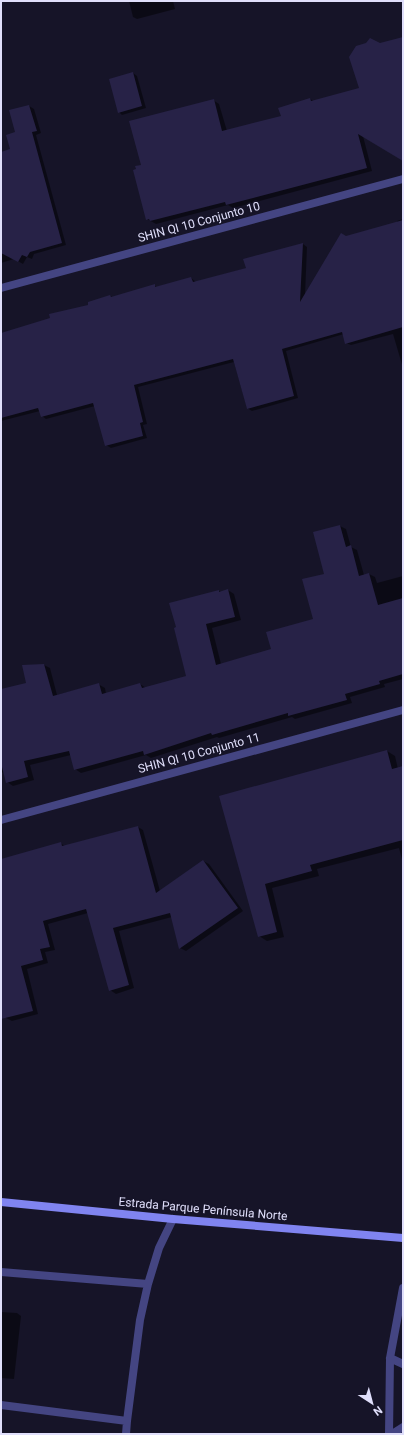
<svg xmlns="http://www.w3.org/2000/svg" width="404" height="1435" viewBox="0 0 404 1435" font-family="Roboto,sans-serif">
<style>
.shadow{fill:#0007}
.building{fill:#272247}
.lines{fill:none;stroke-linecap:round;stroke-linejoin:round}
.service{stroke:#444582;stroke-width:8}
.minor{stroke:#444582;stroke-width:8}
.secondary{stroke:#8084f0;stroke-width:8}
.labels{text-anchor:middle;dominant-baseline:central;stroke-width:3;stroke-linejoin:round;paint-order:stroke}
.street-label{font-size:12px;fill:#e0dffb;stroke:#161428}
</style>
<rect width="100%" height="100%" fill="#161428"/>
<path class="shadow" d="M 129,1 L 173,1 L 175,9 L 137,19 L 133,17 Z
M 403,39 L 403,160 L 363,136 L 372,171 L 233,208 L 228,205 L 156,224 L 147,219 L 142,166 L 213,100 L 219,104 L 227,131 L 282,117 L 310,99 L 314,101 L 360,89 L 380,45 Z
M 133,73 L 137,76 L 146,108 L 122,115 L 119,112 Z
M 29,106 L 34,109 L 41,133 L 36,135 L 66,245 L 34,254 L 32,259 L 27,257 L 23,264 L 14,259 L 1,263 L 1,153 L 11,150 L 17,133 Z
M 403,219 L 403,368 L 393,334 L 351,345 L 346,343 L 344,334 L 286,351 L 298,398 L 252,411 L 247,408 L 234,362 L 138,387 L 147,424 L 143,425 L 147,438 L 111,448 L 106,445 L 95,406 L 46,419 L 42,416 L 40,411 L 1,421 L 1,334 L 51,319 L 90,305 L 110,296 L 113,297 L 154,286 L 157,287 L 191,278 L 196,282 L 247,268 L 303,244 L 307,247 L 305,296 L 346,238 L 398,223 L 397,221 Z
M 340,526 L 346,529 L 351,547 L 357,550 L 364,575 L 369,574 L 375,577 L 377,583 L 403,576 L 403,679 L 384,684 L 385,687 L 350,697 L 352,703 L 295,719 L 292,717 L 219,738 L 217,737 L 151,758 L 146,755 L 81,773 L 75,769 L 71,755 L 30,765 L 34,780 L 13,786 L 7,782 L 4,772 L 1,773 L 1,691 L 28,684 L 23,666 L 44,665 L 50,668 L 57,695 L 98,684 L 105,688 L 106,694 L 140,684 L 146,688 L 188,676 L 171,604 L 219,591 L 221,592 L 228,590 L 234,594 L 241,620 L 212,628 L 221,664 L 272,650 L 314,620 L 325,574 L 314,533 Z
M 387,751 L 395,756 L 398,769 L 403,768 L 403,863 L 399,848 L 317,869 L 319,876 L 272,888 L 284,937 L 267,941 L 259,936 L 220,797 Z
M 138,827 L 143,830 L 160,891 L 203,861 L 209,864 L 243,911 L 186,951 L 180,948 L 172,917 L 119,931 L 134,988 L 116,994 L 110,990 L 88,913 L 48,924 L 55,950 L 45,952 L 48,963 L 27,969 L 38,1014 L 12,1021 L 6,1018 L 1,1000 L 1,860 L 60,843 L 65,846 Z
M 1,1312 L 17,1313 L 21,1316 L 14,1379 L 1,1378 Z"/>
<path class="building" d="M 403,37 L 403,161 L 358,134 L 367,168 L 226,205 L 225,202 L 150,221 L 149,219 L 146,220 L 133,170 L 136,169 L 135,166 L 141,165 L 129,121 L 214,99 L 222,131 L 281,116 L 278,108 L 310,98 L 311,101 L 359,88 L 349,57 L 356,46 L 366,43 L 370,38 L 380,43 Z
M 133,72 L 142,106 L 118,113 L 109,79 Z
M 29,105 L 37,131 L 32,132 L 62,243 L 30,252 L 27,257 L 22,255 L 18,262 L 1,253 L 1,152 L 10,149 L 6,135 L 15,132 L 9,110 Z
M 403,220 L 403,327 L 345,344 L 342,332 L 282,349 L 294,396 L 247,409 L 233,359 L 134,385 L 143,422 L 140,423 L 143,436 L 105,446 L 93,403 L 41,417 L 38,408 L 1,418 L 1,333 L 50,318 L 49,314 L 88,305 L 88,302 L 110,295 L 111,297 L 155,284 L 155,287 L 191,277 L 193,282 L 246,268 L 243,259 L 303,243 L 300,302 L 341,233 L 346,236 Z
M 340,525 L 346,547 L 351,545 L 359,576 L 369,573 L 378,605 L 403,598 L 403,674 L 379,681 L 380,684 L 345,694 L 347,700 L 288,716 L 288,713 L 212,735 L 211,733 L 144,755 L 143,751 L 74,770 L 69,751 L 24,761 L 28,777 L 6,783 L 1,763 L 1,689 L 26,683 L 22,665 L 44,664 L 53,696 L 99,683 L 102,694 L 140,683 L 142,688 L 186,676 L 174,628 L 176,627 L 169,603 L 219,590 L 219,592 L 228,589 L 235,617 L 206,624 L 216,665 L 271,649 L 266,632 L 313,619 L 302,579 L 324,574 L 313,532 Z
M 387,750 L 392,769 L 403,766 L 403,840 L 310,865 L 312,871 L 265,884 L 277,932 L 258,937 L 219,796 Z
M 138,826 L 156,893 L 203,860 L 238,908 L 179,949 L 170,913 L 113,928 L 129,985 L 109,991 L 86,909 L 43,921 L 50,947 L 40,949 L 43,960 L 21,966 L 33,1011 L 1,1019 L 1,859 L 61,842 L 62,846 Z"/>
<g class="lines">
<path class="service" d="M 1,1272 L 148,1284
M 390,1358 L 403,1364
M 1,1405 L 127,1421
M 126,1434 L 127,1421 L 140,1320 L 148,1284 L 159,1248 L 173,1219
M 389,1434 L 390,1358 L 403,1288
M 392,1434 L 403,1427"/>
<path class="minor" d="M 1,288 L 403,179
M 1,820 L 403,710"/>
<path class="secondary" d="M 1,1202 L 173,1219 L 403,1238"/>
</g>
<g class="labels">
<g class="street-label">
<text transform="translate(199 222) rotate(-15)">SHIN QI 10 Conjunto 10</text>
<text transform="translate(199 753) rotate(-15)">SHIN QI 10 Conjunto 11</text>
<text transform="translate(203 1209) rotate(5)">Estrada Parque Península Norte</text>
</g>
</g>
<rect width="404" height="1435" fill="none" stroke="#e0dffb" stroke-width="4"/>
<g transform="translate(372 1403) rotate(144)" stroke="#161428" stroke-width="3" paint-order="stroke">
<path d="M0-3L7 15L0 10L-7 15Z" fill="#e0dffb"/>
<text y="-6" font-size="11" font-weight="bold" text-anchor="middle" fill="#e0dffb">N</text>
</g>
</svg>
